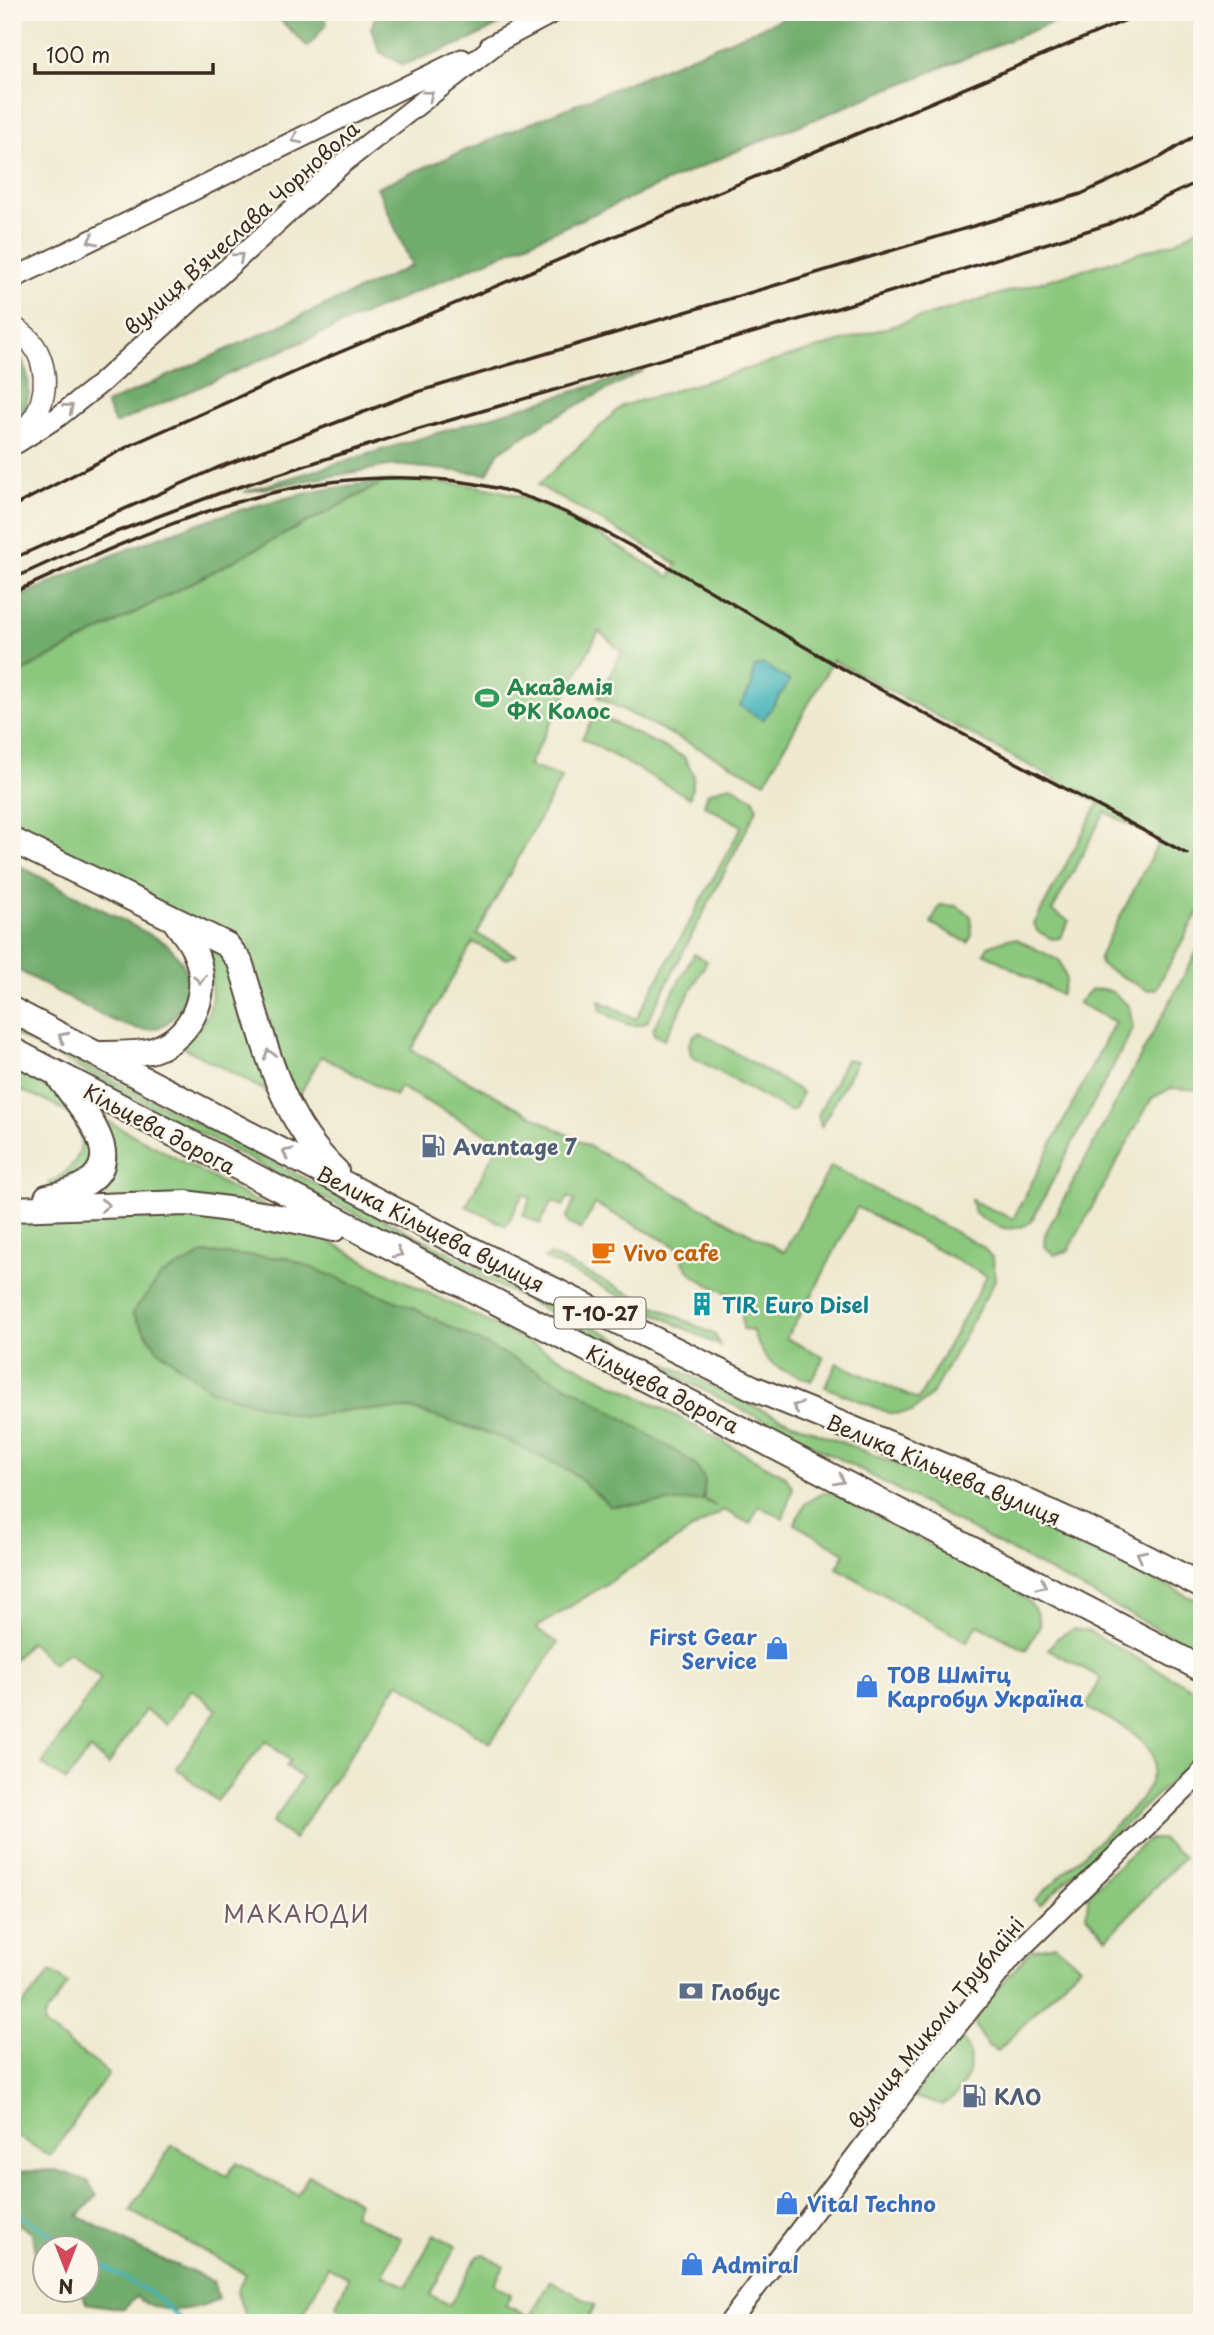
<svg xmlns="http://www.w3.org/2000/svg" width="1214" height="2335" viewBox="0 0 1214 2335" font-family="'Playpen Sans',sans-serif">
<style>
.green{fill:#8bc87d;stroke:#63794e;stroke-width:2;fill-rule:evenodd}
.forest{fill:#70ac6c;stroke:#566b45;stroke-width:2}
.water{fill:#41b2b9;stroke:#3e6e6c;stroke-width:2}
.lines{fill:none;stroke-linecap:round;stroke-linejoin:round}
.stream{stroke:#41b2b9;stroke-width:3.5}
.secondary-casing{stroke:#564739;stroke-width:23}
.primary-casing{stroke:#564739;stroke-width:24}
.highway-casing{stroke:#564739;stroke-width:28}
.secondary{stroke:#fff;stroke-width:19}
.primary{stroke:#fff;stroke-width:21}
.highway{stroke:#fff;stroke-width:24}
.rail{stroke:#3b2a1e;stroke-width:3.5}
.oneway{stroke:#a79f9a}
.labels{text-anchor:middle;dominant-baseline:central;stroke-width:5;stroke-linejoin:round;paint-order:stroke}
.shield{fill:#fbf7ec;stroke:#75685c;stroke-width:2}
.shield-label{font-size:19px;font-weight:bold;fill:#3b2a1e}
.street-label{font-size:21px;fill:#3b2a1e;stroke:#fbf7ec}
.leisure-label{font-size:21px;font-weight:bold;fill:#27864d;stroke:#fbf7ec;text-anchor:start}
.service-label{font-size:21px;font-weight:bold;fill:#4e5e75;stroke:#fbf7ec;text-anchor:start}
.food-label{font-size:21px;font-weight:bold;fill:#c56008;stroke:#fbf7ec;text-anchor:start}
.culture-label{font-size:21px;font-weight:bold;fill:#0d838f;stroke:#fbf7ec;text-anchor:start}
.shop-label{font-size:21px;font-weight:bold;fill:#366cbe;stroke:#fbf7ec;text-anchor:start}
.neighbourhood-label{font-size:23px;letter-spacing:2px;fill:#715a67;stroke:#fbf7ec}
</style>
<rect width="100%" height="100%" fill="#fbf7ec"/>
<filter id="ink" filterUnits="userSpaceOnUse"><feTurbulence type="fractalNoise" baseFrequency=".0143" numOctaves="2"/><feDisplacementMap in="SourceGraphic" scale="14" xChannelSelector="R" yChannelSelector="G"/><feConvolveMatrix kernelMatrix="1 2 1 2 8 2 1 2 1" color-interpolation-filters="sRGB"/></filter>
<filter id="wash" filterUnits="userSpaceOnUse"><feTurbulence type="fractalNoise" baseFrequency=".00686" numOctaves="4" result="noise"/><feDisplacementMap in="SourceGraphic" scale="28" xChannelSelector="R" yChannelSelector="G"/><feGaussianBlur stdDeviation="1.57" result="paint"/><feColorMatrix in="noise" values="0 0 0 0 0 0 0 0 0 0 0 0 0 0 0 0 0 1.4 0 .05"/><feComposite in="paint" operator="in"/></filter>
<g filter="url(#wash)">
<rect width="100%" height="100%" fill="#efe9d0"/>
<path class="green" d="M 1202,226 L 1202,905 L 1156,989 L 1147,990 L 1102,966 L 1099,957 L 1160,840 L 1105,812 L 1052,911 L 1069,921 L 1060,938 L 1052,939 L 1037,931 L 1034,924 L 1099,803 L 833,660 L 765,782 L 598,697 L 622,652 L 599,631 L 528,766 L 562,777 L 477,934 L 516,955 L 506,959 L 473,942 L 411,1050 L 784,1252 L 831,1166 L 983,1247 L 993,1259 L 995,1280 L 932,1394 L 912,1412 L 892,1414 L 825,1387 L 837,1363 L 918,1400 L 987,1276 L 857,1207 L 811,1297 L 786,1338 L 824,1357 L 811,1381 C 774,1366 767,1369 752,1330 L 743,1329 L 741,1305 L 737,1298 C 713,1286 682,1278 679,1248 L 595,1204 L 581,1230 L 568,1223 L 566,1218 L 575,1200 L 568,1197 L 563,1206 L 552,1201 L 540,1224 L 523,1215 L 531,1198 L 523,1194 L 506,1226 L 466,1206 L 500,1141 L 400,1087 L 395,1096 L 321,1056 L 300,1094 L 291,1094 L 254,971 L 12,830 L 12,677 L 386,481 C 425,482 471,482 509,493 C 563,508 621,550 670,577 L 677,564 L 538,485 L 622,406 L 1176,242 Z
M 596,714 L 684,757 L 694,775 L 690,798 L 582,738 Z
M 730,785 L 754,799 L 757,808 L 753,817 L 647,1022 C 631,1032 615,1018 601,1010 L 599,1000 L 636,1019 L 742,826 L 704,805 L 708,793 Z
M 940,905 L 957,906 L 971,916 L 972,935 L 968,943 L 931,923 Z
M 1007,939 L 1016,939 L 1060,961 L 1066,979 L 1061,995 L 984,953 L 988,946 Z
M 198,942 L 224,955 L 277,1097 L 179,1045 C 224,1010 215,991 198,942 Z
M 1202,942 L 1202,1090 L 1171,1088 L 1152,1098 L 1068,1251 L 1054,1255 L 1044,1246 L 1045,1234 Z
M 694,954 L 707,961 L 664,1040 L 653,1034 L 654,1027 Z
M 1103,989 L 1112,992 L 1129,1006 L 1133,1028 L 1031,1222 C 1012,1235 991,1226 974,1212 L 971,1200 L 1013,1219 L 1115,1022 L 1078,1003 L 1091,990 Z
M 12,1028 L 666,1364 L 766,1412 L 1001,1506 L 1202,1603 L 1202,1653 L 857,1468 L 289,1180 L 12,1033 Z
M 700,1032 L 802,1092 L 795,1109 L 789,1111 L 691,1056 L 689,1044 L 694,1035 Z
M 846,1059 L 857,1061 L 821,1127 L 818,1115 Z
M 12,1069 L 384,1271 L 656,1405 L 785,1476 L 793,1488 L 783,1518 L 759,1506 L 750,1524 L 724,1510 L 536,1628 L 558,1643 L 490,1743 L 399,1682 L 294,1839 L 272,1823 L 302,1778 L 286,1766 L 290,1761 L 266,1741 L 217,1801 L 176,1768 L 217,1710 L 192,1689 L 166,1724 L 145,1710 L 108,1765 L 90,1749 L 66,1781 L 42,1764 L 101,1678 L 69,1652 L 53,1664 L 30,1642 L 12,1662 L 12,1579 L 23,1568 L 12,1558 L 12,1215 L 43,1214 L 49,1182 C 77,1172 95,1135 67,1113 C 52,1101 30,1095 12,1087 ZM 205,1253 L 287,1258 L 704,1480 L 704,1499 L 716,1506 L 703,1500 L 610,1506 L 572,1472 L 503,1438 L 411,1409 L 356,1409 L 301,1417 Z
M 550,1255 L 715,1335 L 720,1346 L 544,1258 Z
M 822,1493 L 832,1493 L 1002,1582 C 1019,1594 1038,1602 1040,1626 L 1026,1650 L 978,1625 L 967,1642 L 837,1568 L 845,1553 L 794,1524 L 806,1503 Z
M 1073,1629 L 1088,1631 L 1202,1694 L 1202,1752 L 1040,1905 L 1035,1900 L 1135,1806 C 1182,1748 1131,1731 1086,1707 L 1101,1678 L 1048,1649 L 1057,1638 Z
M 1148,1839 L 1161,1839 L 1184,1857 L 1107,1938 L 1086,1916 L 1089,1893 Z
M 1055,1945 L 1080,1966 L 998,2051 L 987,2046 L 975,2025 L 978,2012 L 1031,1950 Z
M 51,1972 L 68,1984 L 44,2017 L 44,2025 L 109,2073 L 50,2156 L 12,2133 L 12,2017 Z
M 958,2032 C 962,2038 967,2046 969,2052 C 973,2073 960,2097 942,2105 L 913,2097 Z
M 172,2145 L 227,2176 L 237,2162 L 297,2195 L 309,2175 L 359,2202 L 353,2215 L 401,2238 L 383,2275 L 407,2286 L 434,2234 L 456,2246 L 430,2295 L 450,2305 L 477,2256 L 483,2254 L 504,2266 L 494,2284 L 511,2294 L 505,2305 L 530,2317 L 550,2280 L 595,2305 L 586,2323 L 357,2323 L 358,2319 L 336,2306 L 348,2278 L 328,2266 L 299,2323 L 247,2323 L 237,2291 L 246,2274 L 130,2211 Z"/>
<path class="forest" d="M 272,12 L 319,12 L 327,23 L 308,47 Z
M 377,12 L 522,12 L 470,40 L 403,65 L 380,52 L 371,28 Z
M 798,12 L 1078,12 L 744,148 L 115,424 L 106,404 L 412,266 L 377,187 Z
M 12,343 C 31,367 37,404 12,427 Z
M 644,370 L 549,420 L 498,453 L 487,474 L 394,465 L 244,492 Z
M 386,481 L 12,677 L 12,601 C 129,544 256,494 386,481 Z
M 12,862 L 166,943 C 183,960 193,975 184,999 C 178,1018 160,1033 139,1029 C 111,1025 41,982 12,967 Z
M 205,1253 L 287,1258 L 411,1307 L 589,1397 L 694,1463 L 705,1480 L 703,1500 L 610,1506 L 572,1472 L 503,1438 L 411,1409 L 351,1410 L 301,1417 L 212,1391 L 157,1349 L 132,1313 L 162,1275 Z
M 12,2169 L 15,2172 L 56,2170 L 88,2181 L 97,2196 L 78,2216 L 143,2251 L 213,2281 L 218,2299 C 190,2312 161,2316 136,2297 L 124,2309 L 86,2303 L 82,2290 L 88,2290 L 88,2248 L 46,2248 L 45,2259 L 37,2255 L 32,2233 L 12,2220 Z"/>
<path class="water" d="M 763,664 L 790,681 L 763,720 L 740,706 L 752,685 L 754,667 Z"/>
<g class="lines">
<path class="stream" d="M 12,2209 L 71,2248
M 88,2257 L 152,2294 L 185,2323"/>
</g>
</g>
<g filter="url(#ink)">
<g class="lines">
<g class="secondary-casing">
<path id="secondary" d="M 490,46 L 554,12
M 12,279 L 462,59
M 17,443 L 58,417 L 101,383 L 342,164 L 500,41
M 729,2323 L 922,2069 L 1012,1957 L 1202,1772"/>
</g>
<g class="primary-casing">
<path id="primary" d="M 12,327 C 44,343 52,382 37,413 C 31,425 21,434 12,443"/>
</g>
<g class="highway-casing">
<path id="highway" d="M 12,840 L 227,945 L 240,962 C 264,1037 277,1116 336,1171
M 12,1010 L 454,1241 L 753,1388 L 995,1487 L 1118,1543 L 1202,1586
M 12,1050 L 1202,1669
M 99,1054 C 116,1053 137,1055 153,1050 C 195,1036 213,988 193,948 C 189,939 181,930 175,921
M 47,1197 C 140,1178 98,1128 60,1079
M 12,1209 L 187,1203 L 269,1215 L 334,1229"/>
</g>
<use href="#secondary" class="secondary"/>
<use href="#primary" class="primary"/>
<use href="#highway" class="highway"/>
<path class="rail" d="M 12,507 L 133,444 L 331,356 L 1145,12
M 12,559 L 217,468 L 414,393 L 1081,194 L 1161,157 L 1202,131
M 12,579 L 108,535 L 220,493 L 409,432 L 825,312 L 1109,224 L 1202,180
M 12,593 C 129,540 255,479 387,478 C 423,477 461,480 496,488 C 543,499 585,521 627,544 C 701,583 772,629 845,670 C 958,733 1073,792 1187,854"/>
</g>
<defs><path id="oneway-chevron" d="M-2-3.5L2.5 0L-2 3.5" fill="none" stroke-width="1.6" stroke-linecap="round" stroke-linejoin="round" transform="scale(1.75)"/></defs>
<g class="oneway">
<use href="#oneway-chevron" transform="translate(429 95) rotate(-37)"/>
<use href="#oneway-chevron" transform="translate(296 139) rotate(153)"/>
<use href="#oneway-chevron" transform="translate(92 240) rotate(154)"/>
<use href="#oneway-chevron" transform="translate(239 257) rotate(-42)"/>
<use href="#oneway-chevron" transform="translate(69 408) rotate(-39)"/>
<use href="#oneway-chevron" transform="translate(200 979) rotate(87)"/>
<use href="#oneway-chevron" transform="translate(63 1037) rotate(-153)"/>
<use href="#oneway-chevron" transform="translate(269 1054) rotate(-107)"/>
<use href="#oneway-chevron" transform="translate(287 1153) rotate(-152)"/>
<use href="#oneway-chevron" transform="translate(105 1205) rotate(-2)"/>
<use href="#oneway-chevron" transform="translate(398 1253) rotate(27)"/>
<use href="#oneway-chevron" transform="translate(797 1407) rotate(-157)"/>
<use href="#oneway-chevron" transform="translate(840 1480) rotate(28)"/>
<use href="#oneway-chevron" transform="translate(1141 1555) rotate(-153)"/>
<use href="#oneway-chevron" transform="translate(1042 1585) rotate(27)"/>
</g>
</g>
<defs>
<g id="stadium-bare" transform="scale(1.89)"><path d="M0-5a6.5 5 0 1 0 0 10a6.5 5 0 1 0 0-10ZM-3.5-1.8h7v3.6h-7Z" fill="#2e9e5b" stroke="#fbf7ec" stroke-width="2.5" paint-order="stroke"/></g>
<g id="fuel-bare" transform="scale(1.89)"><path d="M-5.5-6h7V0h2V4h1.3V-2.5L3-4.5l.8-.8L6-3V5H2.5V1h-1V6h-7ZM-4.2-4.7v3.2H.2V-4.7Z" fill="#5c6f8a" stroke="#fbf7ec" stroke-width="2.5" paint-order="stroke"/></g>
<g id="cafe-bare" transform="scale(1.89)"><path d="M-5.5-4.5H6V0H3Q3 3.5 0 3.5H-2.5Q-5.5 3.5-5.5 0ZM3-3.2v2h1.7v-2ZM-6 4.5H4V6H-6Z" fill="#e8710a" stroke="#fbf7ec" stroke-width="2.5" paint-order="stroke"/></g>
<g id="building-bare" transform="scale(1.89)"><path d="M-4-6H4V6H1V3H-1V6H-4ZM-2.5-4.3h1.7v1.8h-1.7ZM.8-4.3h1.7v1.8H.8ZM-2.5-1h1.7V.8h-1.7ZM.8-1h1.7V.8H.8Z" fill="#0f9aa8" stroke="#fbf7ec" stroke-width="2.5" paint-order="stroke"/></g>
<g id="shop-bare" transform="scale(1.89)"><path d="M-5-2.5h2.3a2.7 3.5 0 0 1 5.4 0H5L5.5 6h-11ZM-1.5-2.5h3a1.5 2.3 0 0 0-3 0Z" fill="#3f7fe0" stroke="#fbf7ec" stroke-width="2.5" paint-order="stroke"/></g>
<g id="bank-bare" transform="scale(1.89)"><path d="M-6-4H6V4H-6ZM0-2.3a2.3 2.3 0 1 0 0 4.6a2.3 2.3 0 1 0 0-4.6Z" fill="#5c6f8a" stroke="#fbf7ec" stroke-width="2.5" paint-order="stroke"/></g>
</defs>
<g fill-rule="evenodd">
<use href="#stadium-bare" x="487" y="698"/>
<use href="#fuel-bare" x="433" y="1146"/>
<use href="#cafe-bare" x="603" y="1252"/>
<use href="#building-bare" x="702" y="1304"/>
<use href="#shop-bare" x="777" y="1648"/>
<use href="#shop-bare" x="867" y="1686"/>
<use href="#bank-bare" x="691" y="1991"/>
<use href="#fuel-bare" x="974" y="2096"/>
<use href="#shop-bare" x="787" y="2203"/>
<use href="#shop-bare" x="692" y="2264"/>
</g>
<g class="labels">
<rect class="shield" x="554.5" y="1297.5" width="91" height="31" rx="5"/>
<g class="shield-label">
<text x="600" y="1313">Т-10-27</text>
</g>
<g class="street-label">
<text transform="translate(241 227) rotate(-42)">вулиця Вʼячеслава Чорновола</text>
<text transform="translate(160 1128) rotate(28)">Кільцева дорога</text>
<text transform="translate(431 1228) rotate(27)">Велика Кільцева вулиця</text>
<text transform="translate(663 1388) rotate(27)">Кільцева дорога</text>
<text transform="translate(944 1469) rotate(23)">Велика Кільцева вулиця</text>
<text transform="translate(935 2022) rotate(-51)">вулиця Миколи Трублаїні</text>
</g>
<g class="leisure-label">
<text x="507" y="686">Академія<tspan x="507" dy="24">ФК Колос</tspan></text>
</g>
<g class="service-label">
<text x="453" y="1146">Avantage 7</text>
<text x="711" y="1991">Глобус</text>
<text x="994" y="2096">КЛО</text>
</g>
<g class="food-label">
<text x="623" y="1252">Vivo cafe</text>
</g>
<g class="culture-label">
<text x="722" y="1304">TIR Euro Disel</text>
</g>
<g class="shop-label">
<text x="757" y="1636" text-anchor="end">First Gear<tspan x="757" dy="24">Service</tspan></text>
<text x="887" y="1674">ТОВ Шмітц<tspan x="887" dy="24">Каргобул Україна</tspan></text>
<text x="807" y="2203">Vital Techno</text>
<text x="712" y="2264">Admiral</text>
</g>
<g class="neighbourhood-label">
<text x="297" y="1913">МАКАЮДИ</text>
</g>
</g>
<rect width="1214" height="2335" fill="none" stroke="#fbf7ec" stroke-width="42"/>
<g transform="translate(66 2269) rotate(180)"><circle r="33" fill="#fbf7ec" stroke="#aea59a" stroke-width="2"/>
<path d="M0-5L12 26L0 18L-12 26Z" fill="#d1495b"/>
<text y="-10" font-size="19" font-weight="bold" text-anchor="middle" fill="#3b2a1e">N</text>
</g>
<path d="M35 63v10h178v-10" fill="none" stroke="#3b2a1e" stroke-width="3.5"/>
<text x="46" y="63" font-size="21" fill="#3b2a1e" stroke="#fbf7ec" stroke-width="5" paint-order="stroke">100 m</text>
</svg>
